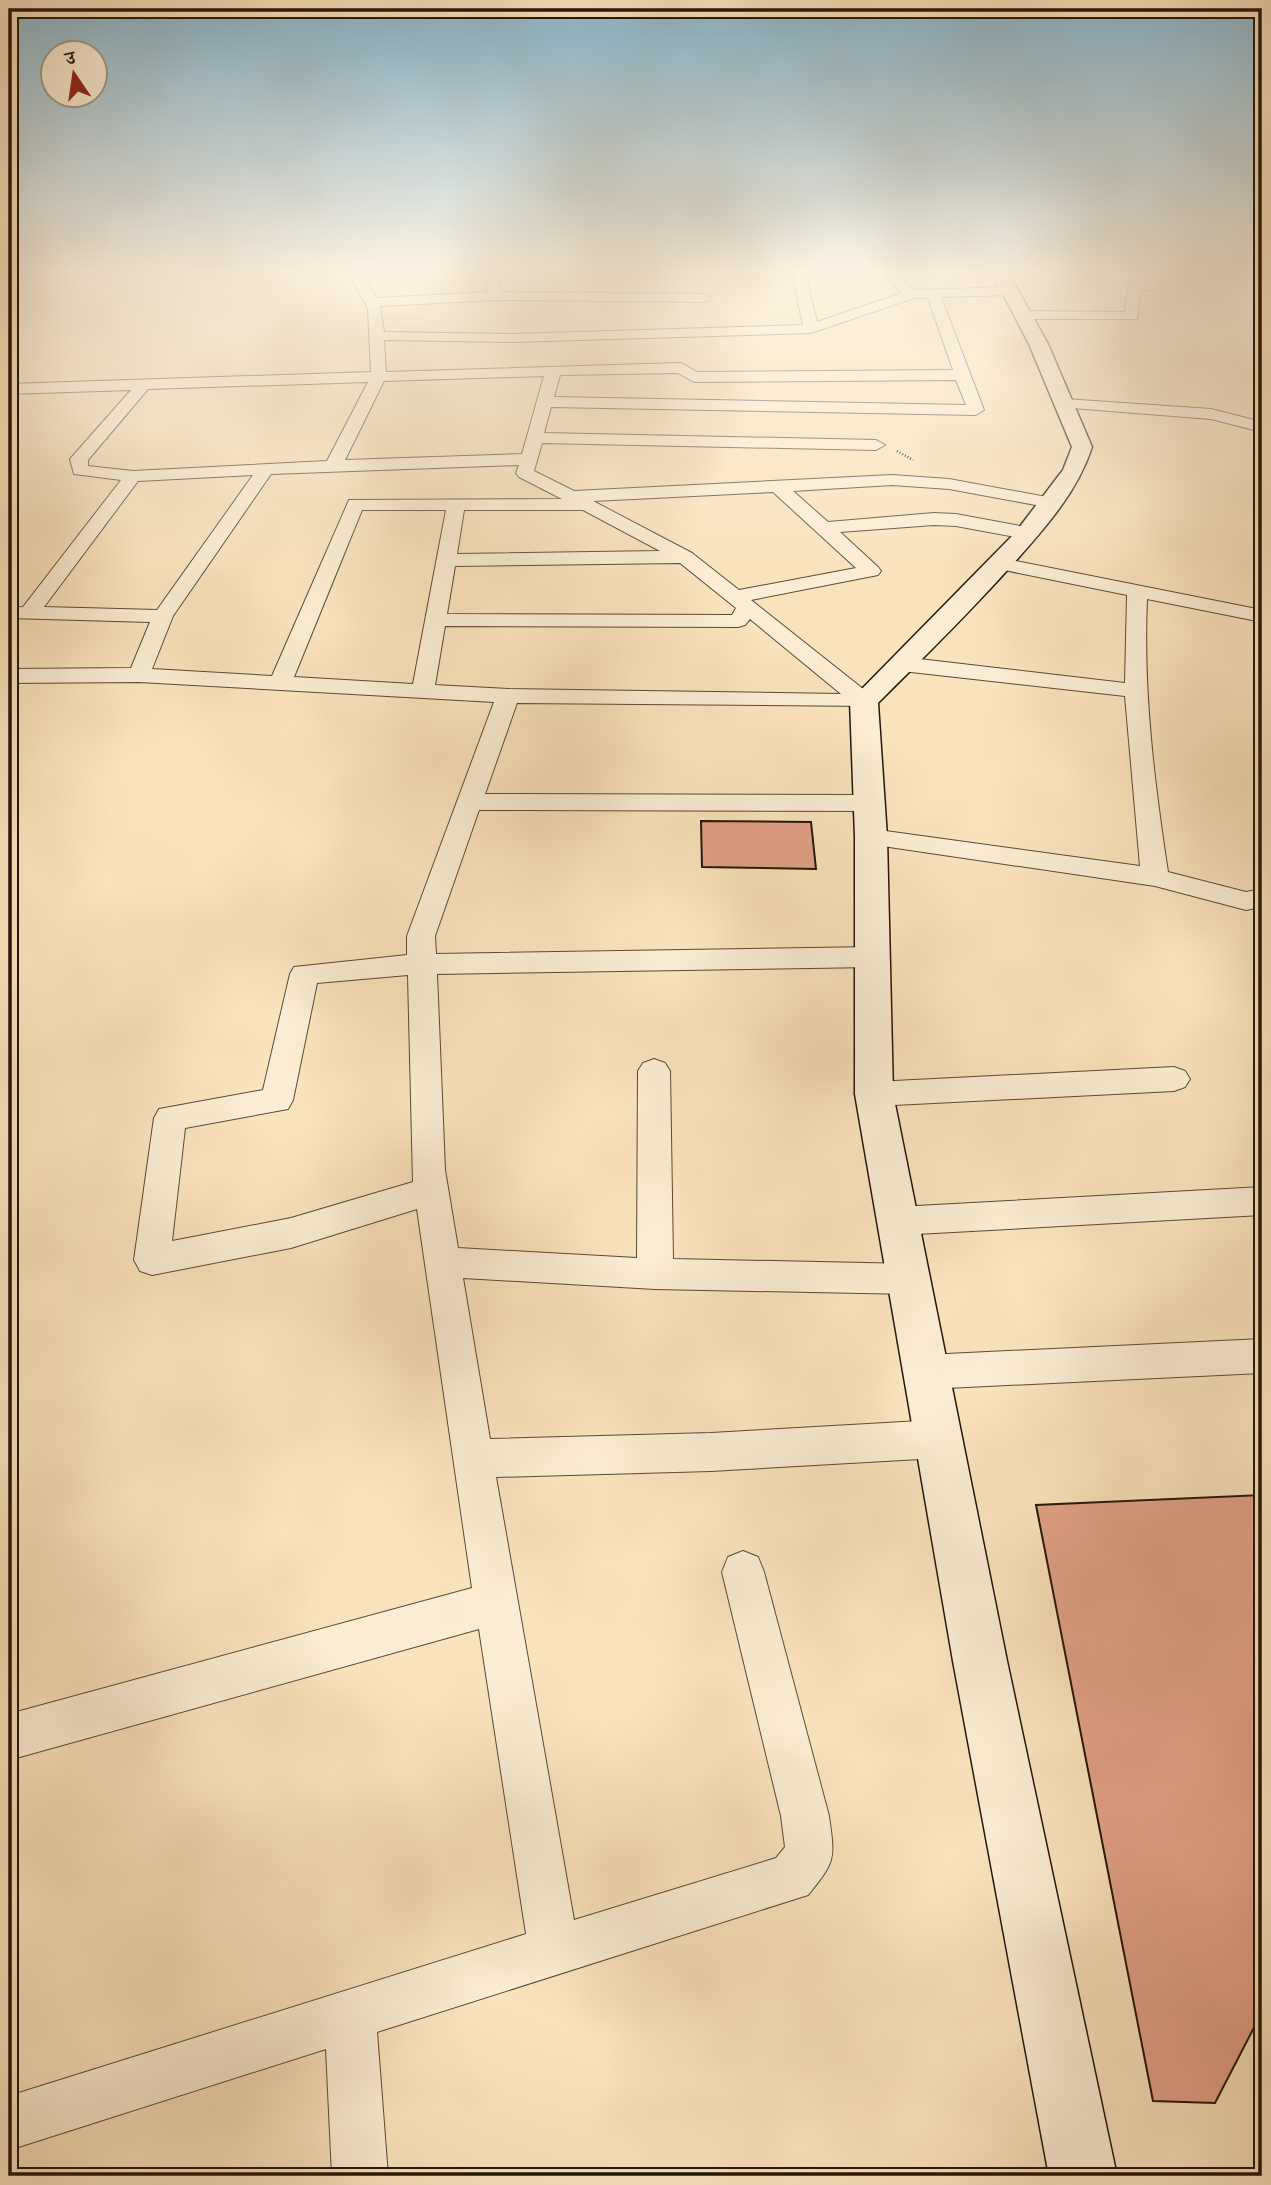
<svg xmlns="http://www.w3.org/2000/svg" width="1271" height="2185" viewBox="0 0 1271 2185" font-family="'Sorts Mill Goudy','Noto Serif Devanagari',serif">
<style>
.building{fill:#e2a188;stroke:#261606;stroke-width:2}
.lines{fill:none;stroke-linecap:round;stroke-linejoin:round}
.street-casing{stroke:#5b4934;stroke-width:2}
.secondary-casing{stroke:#261606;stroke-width:3}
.path{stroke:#261606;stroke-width:2.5;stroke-dasharray:1 2;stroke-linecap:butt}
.street{fill:#fbedd4;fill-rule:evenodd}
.secondary{fill:#fbedd4;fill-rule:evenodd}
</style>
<rect width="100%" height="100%" fill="#f9e3bd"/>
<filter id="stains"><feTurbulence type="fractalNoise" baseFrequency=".00286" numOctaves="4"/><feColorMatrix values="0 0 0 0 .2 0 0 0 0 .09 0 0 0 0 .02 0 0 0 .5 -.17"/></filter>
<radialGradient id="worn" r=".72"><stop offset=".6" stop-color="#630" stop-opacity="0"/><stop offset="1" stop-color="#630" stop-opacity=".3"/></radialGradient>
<path class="building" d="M 701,821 L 811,822 L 816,869 L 702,867 Z
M 1262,1495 L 1262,2012 L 1215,2103 L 1153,2101 L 1036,1505 Z"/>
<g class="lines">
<g class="street-casing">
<path id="street" d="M 347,269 L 360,269 L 376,298 L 488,292 L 483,269 L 496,269 L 502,292 L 705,294 L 712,298 L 705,302 L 496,300 L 380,306 L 384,332 L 513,334 L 803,325 L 791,269 L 804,269 L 817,322 L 902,293 L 891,282 L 887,269 L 899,269 L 904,280 L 915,290 L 1011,287 L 1018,291 L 1011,295 L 941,297 L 984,410 L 976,415 L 551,407 L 544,433 L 876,440 L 885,445 L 876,450 L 542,443 L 534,471 L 574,491 L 892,475 L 949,479 L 1052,498 L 1061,503 L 1052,508 L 949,489 L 892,485 L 793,491 L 828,522 L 934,513 L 956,514 L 1026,527 L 1035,533 L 1026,539 L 956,526 L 934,525 L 840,532 L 878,567 L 881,571 L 878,575 L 751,600 L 872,696 L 875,701 L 872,706 L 517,703 L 485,794 L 870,795 L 879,798 L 883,803 L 879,808 L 870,811 L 479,810 L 435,936 L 436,954 L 873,947 L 883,950 L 887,957 L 883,964 L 873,967 L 437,974 L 445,1170 L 458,1248 L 637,1258 L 638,1071 L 643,1063 L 654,1059 L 665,1063 L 670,1071 L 673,1259 L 911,1264 L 924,1268 L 929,1279 L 924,1290 L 911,1294 L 655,1289 L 463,1278 L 490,1439 L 711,1433 L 938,1420 L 952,1426 L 958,1439 L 952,1452 L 938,1458 L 711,1471 L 496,1477 L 574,1920 L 776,1858 L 785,1847 L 781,1816 L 722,1572 L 728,1557 L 743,1551 L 758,1557 L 764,1572 L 829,1816 C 835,1859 836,1861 808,1895 L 377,2032 L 388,2176 L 332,2176 L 326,2049 L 9,2150 L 9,2096 L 526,1934 L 479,1629 L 9,1760 L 9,1714 L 472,1588 L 417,1209 L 291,1248 L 152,1275 L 140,1271 L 134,1260 L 154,1118 L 159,1109 L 263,1090 L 290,974 L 294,967 L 407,955 L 407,936 L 494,702 L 139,682 L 9,683 L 9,669 L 131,668 L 150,622 L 9,618 L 9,608 L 23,607 L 121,480 L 74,474 L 70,459 L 131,390 L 9,394 L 9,384 L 371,372 L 368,309 ZM 914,298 L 928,298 L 953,370 L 697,372 L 681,363 L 386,372 L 384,340 L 513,342 L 811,333 ZM 678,373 L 694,382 L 956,380 L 966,405 L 554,397 L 560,375 ZM 544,376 L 522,454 L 345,460 L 384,381 ZM 368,382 L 327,461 L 133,471 L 88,466 L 88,460 L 148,389 ZM 519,465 L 516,473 L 519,477 L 562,499 L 349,500 L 272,676 L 152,669 L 173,616 L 271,474 ZM 253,475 L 157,610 L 44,607 L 138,481 ZM 773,492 L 856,568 L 739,590 L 692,553 L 593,501 ZM 362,510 L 446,510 L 413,684 L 294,677 ZM 464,510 L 583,510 L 660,551 L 457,554 ZM 680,563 L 736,608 L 732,615 L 447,614 L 455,566 ZM 750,619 L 841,694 L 508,689 L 435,685 L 445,626 L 738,627 L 745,625 ZM 408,975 L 413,1182 L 291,1218 L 172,1241 L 185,1128 L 288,1109 L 293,1100 L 317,983 Z
M 1160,269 L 1173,269 L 1164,286 L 1140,292 L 1137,319 L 1023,319 L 1016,315 L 1023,311 L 1125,312 L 1128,287 L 1154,280 Z
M 1178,269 L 1262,269 L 1262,277 L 1185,273 Z
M 1065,399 L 1211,409 L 1262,422 L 1262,432 L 1211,419 L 1059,407 L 1057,404 L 1059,401 Z
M 1001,558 L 1262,610 L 1262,622 L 1147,599 C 1143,691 1154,780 1168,872 L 1246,892 L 1262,889 L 1262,907 L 1246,910 L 1155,886 L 862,843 L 858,837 L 862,831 L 871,829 L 1140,866 L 1125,696 L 902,671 L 894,669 L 891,664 L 894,659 L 902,657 L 1125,683 L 1127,595 L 994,568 L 991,564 L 994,560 Z
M 1174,1067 L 1185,1071 L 1190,1079 L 1185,1087 L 1174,1091 L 874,1106 L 863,1103 L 858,1094 L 863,1085 L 874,1082 Z
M 1262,1187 L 1262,1215 L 898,1235 L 886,1231 L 881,1221 L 886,1211 L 898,1207 Z
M 1262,1339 L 1262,1373 L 926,1389 L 913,1384 L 907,1372 L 913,1360 L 926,1355 Z"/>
</g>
<g class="secondary-casing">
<path id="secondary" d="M 990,269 L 1006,269 L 1048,344 L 1092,447 C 1077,493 1044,529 1012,565 C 969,613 923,658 878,703 L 887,837 L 893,1094 L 1007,1661 L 1117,2176 L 1049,2176 L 953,1661 L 855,1094 L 855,837 L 850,701 L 1015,533 L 1063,470 L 1072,447 L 1029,344 Z"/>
</g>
<path class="path" d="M 897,451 L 913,460"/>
<use href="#street" class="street"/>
<use href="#secondary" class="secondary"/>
</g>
<linearGradient id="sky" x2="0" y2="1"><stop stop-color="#8ab8d1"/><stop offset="0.47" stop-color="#fcf2e1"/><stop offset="1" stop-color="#fcf2e1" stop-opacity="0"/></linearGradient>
<rect width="1271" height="575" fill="url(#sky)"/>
<rect width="1271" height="2185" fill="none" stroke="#f9e3bd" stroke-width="35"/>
<rect x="10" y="10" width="1250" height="2164" fill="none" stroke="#261606" stroke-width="3.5"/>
<rect x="18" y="18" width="1236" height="2150" fill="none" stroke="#261606" stroke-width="2"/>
<g transform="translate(74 74) rotate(347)"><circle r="33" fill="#fbedd4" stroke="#a69782" stroke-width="2"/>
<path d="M0-5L12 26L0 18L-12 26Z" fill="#8f2418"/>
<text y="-10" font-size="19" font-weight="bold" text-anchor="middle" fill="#261606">उ</text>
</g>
<rect width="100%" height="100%" filter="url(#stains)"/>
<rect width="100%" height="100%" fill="url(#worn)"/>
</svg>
